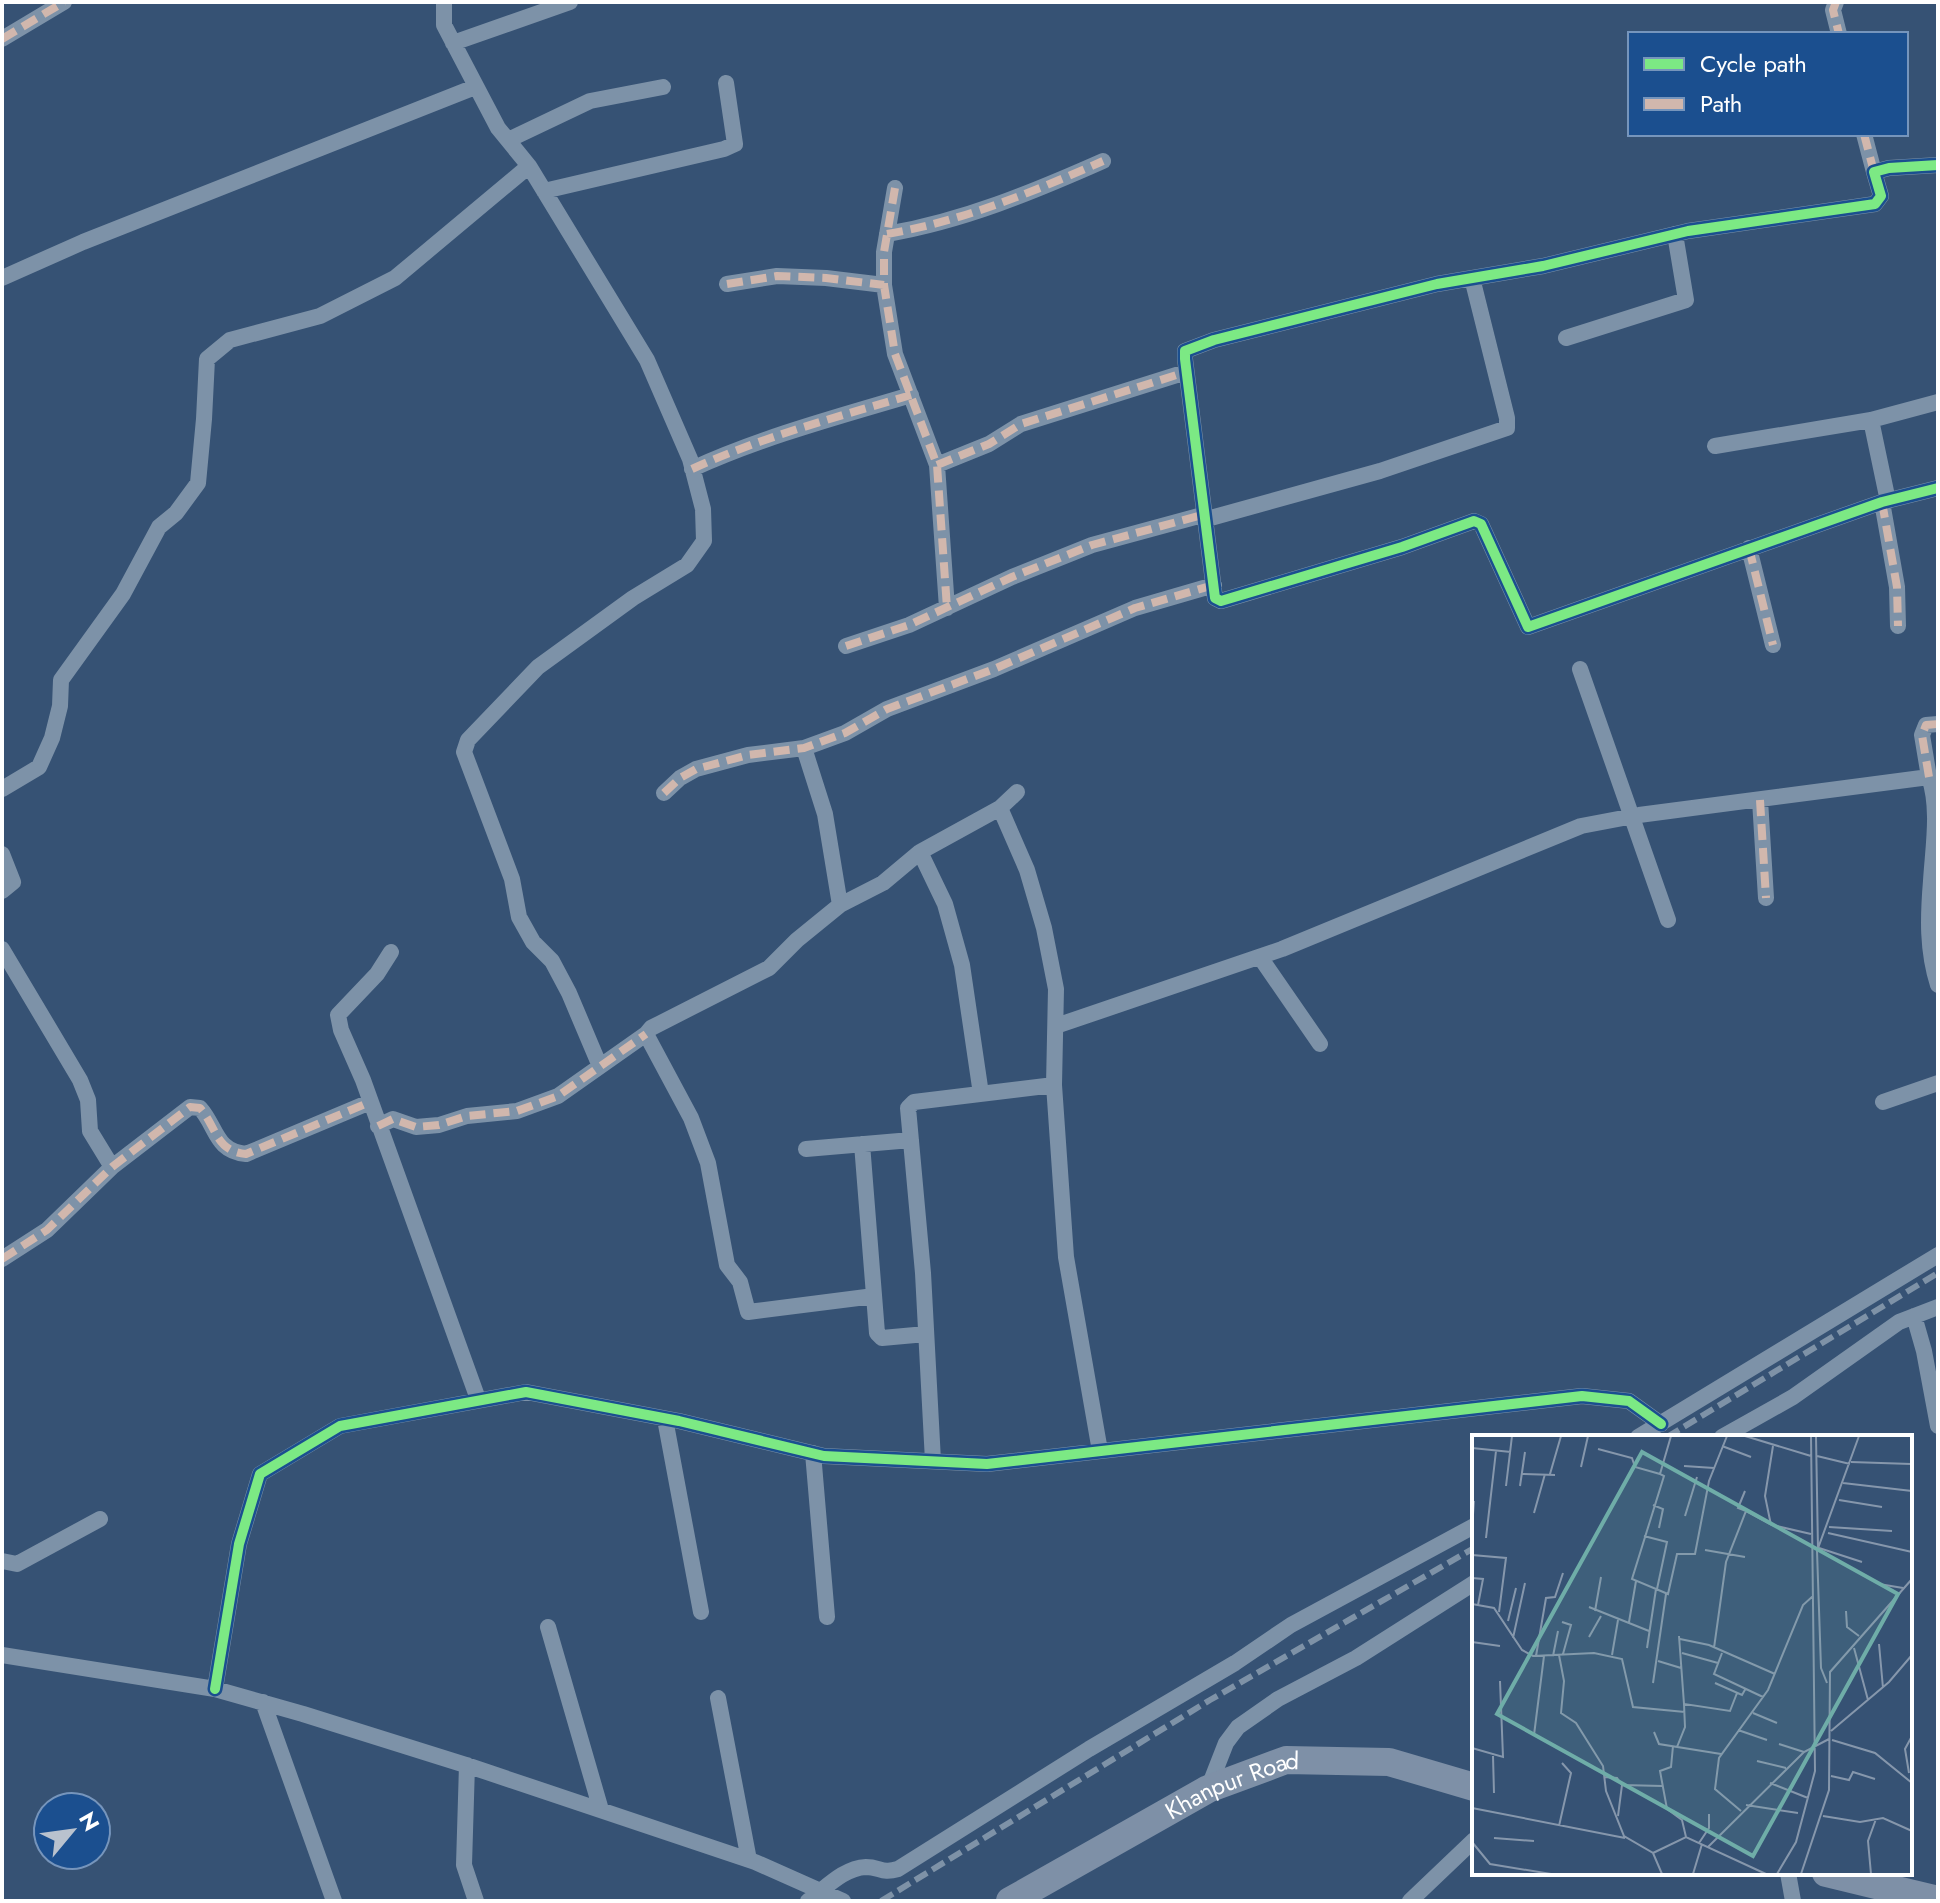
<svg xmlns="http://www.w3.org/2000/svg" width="1940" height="1903" viewBox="0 0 1940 1903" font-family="Jost,sans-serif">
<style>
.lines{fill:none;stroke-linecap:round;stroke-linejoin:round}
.minor{stroke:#7d92a8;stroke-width:16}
.trunk{stroke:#7e90a7;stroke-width:28}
.rail{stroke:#7e92a7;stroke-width:6;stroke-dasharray:14 6;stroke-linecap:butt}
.quiet{stroke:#d1b7ad;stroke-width:8;stroke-dasharray:16 8;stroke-linecap:butt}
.cycleway-casing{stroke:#1b4f8f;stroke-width:15}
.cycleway{stroke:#7ce984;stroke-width:10}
.labels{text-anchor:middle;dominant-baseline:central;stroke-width:6;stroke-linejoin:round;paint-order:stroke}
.street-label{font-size:24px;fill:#fff;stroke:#1b4f8f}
.inset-road{fill:none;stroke:#8697ac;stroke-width:2}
.view{fill:#6fada8;fill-opacity:0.15;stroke:#6fada8;stroke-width:4}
.inset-edge{fill:none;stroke:#fff;stroke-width:4}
</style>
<rect width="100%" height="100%" fill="#365274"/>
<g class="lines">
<path class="minor" d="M 444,2 L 444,25 L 498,128 L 529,166 L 647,360 L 690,459 L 703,509 L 704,541 L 687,565 L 633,598 L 538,667 L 468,740 L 464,752 L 512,879 L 519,917 L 533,942 L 552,961 L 569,993 L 599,1064
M 1836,2 L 1833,10 L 1839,34
M 2,39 L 64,2
M 453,43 L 570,2
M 1864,134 L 1874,172
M 508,140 L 590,101 L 663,87
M 1938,165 L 1889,168 L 1874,172 L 1881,196 L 1875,204 L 1688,231 L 1543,266 L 1437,284 L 1214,340 L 1185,351 L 1185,359 L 1215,598 L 1221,601 L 1402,547 L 1474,521 L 1481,524 L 1528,627 L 1882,502 L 1938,488
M 895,188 L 884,252 L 884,285 L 895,354 L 937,465 L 947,608
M 544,191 L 724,149 L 735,144 L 726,83
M 887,234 C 963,221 1033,192 1103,161
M 2,278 L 83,242 L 475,87
M 727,284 L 777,276 L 826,278 L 884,285
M 1566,338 L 1686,300 L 1675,234
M 1871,420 L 1888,501
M 1715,446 L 1871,420 L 1938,402
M 937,465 L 989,444 L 1021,424 L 1186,372
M 692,469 C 762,437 837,417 911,395
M 1882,502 L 1897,587 L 1898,626
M 1207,519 L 1380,471 L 1507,428 L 1507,418 L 1472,278
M 1749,548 L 1773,645
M 846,646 L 909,625 L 1012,577 L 1092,545 L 1206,514
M 1580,669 L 1668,920
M 804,748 L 825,814 L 840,905
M 1929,777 L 1922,735 L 1926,725 L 1938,724
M 2,789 L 39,767 L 52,738 L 60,706 L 61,680 L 123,594 L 159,527 L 176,513 L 198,483 L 204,419 L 207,359 L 230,340 L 320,316 L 395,278 L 529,166
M 664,793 L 680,778 L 696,769 L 748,755 L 804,748 L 845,733 L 887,709 L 994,669 L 1135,608 L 1214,585
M 1760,800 L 1766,898
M 1000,808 L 1027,870 L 1044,928 L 1056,989 L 1054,1085 L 1066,1257 L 1100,1451
M 920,852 L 945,904 L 962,965 L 981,1094
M 2,854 L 13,882 L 2,891
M 2,949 L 80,1080 L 88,1100 L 90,1131 L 112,1167
M 391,952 L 377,974 L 338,1015 L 341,1030 L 363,1080 L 478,1399
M 1260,957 L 1320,1044
M 1056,1026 L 1282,949 L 1581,826 L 1639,815 L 1929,777 C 1940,809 1933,847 1931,881 C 1928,917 1927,951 1938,985
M 1883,1102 L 1938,1083
M 378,1126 L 393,1119 L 416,1127 L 439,1125 L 467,1116 L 517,1111 L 558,1096 L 646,1034
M 862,1144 L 877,1333 L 882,1338 L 926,1334
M 806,1149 L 911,1140
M 2,1259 L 47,1230 L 112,1167 L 190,1107 L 200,1108 C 217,1127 215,1151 246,1154 L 370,1102
M 874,1296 L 748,1312 L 740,1282 L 727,1265 L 708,1163 L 691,1118 L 646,1034 L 651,1028 L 769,968 L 797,940 L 840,905 L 883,883 L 920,852 L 1000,808 L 1017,792
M 1914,1316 L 1924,1351 L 1938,1426
M 665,1419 L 701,1612
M 1638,1437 L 1938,1255
M 1722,1437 L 1793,1397 L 1899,1322 L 1938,1307
M 813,1453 L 827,1617
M 933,1461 L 923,1273 L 908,1108 L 914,1102 L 1054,1085
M 2,1561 L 17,1564 L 100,1519
M 548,1627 L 601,1810
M 2,1655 L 215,1689 L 303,1714 L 472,1767 L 755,1862 L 843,1901
M 215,1689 L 239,1544 L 260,1474 L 340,1426 L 526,1392 L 679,1421 L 824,1456 L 987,1464 L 1582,1396 L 1629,1401 L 1661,1424
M 718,1698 L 749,1860
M 263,1702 L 334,1901
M 467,1765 L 464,1865 L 476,1901
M 1208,1789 L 1226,1743 L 1238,1727 L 1278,1699 L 1356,1658 L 1474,1583
M 1788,1873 L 1793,1901
M 808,1901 C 825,1889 843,1868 866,1867 C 880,1867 882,1874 898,1869 L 1089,1749 L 1235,1663 L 1291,1625 L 1474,1526
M 1410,1901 L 1474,1840"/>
<g class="trunk">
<path d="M 1826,1873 L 1938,1900"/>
<path id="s1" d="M 1010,1901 L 1208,1789 L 1286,1760 L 1389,1762 L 1474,1787"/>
</g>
<path class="rail" d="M 1667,1437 L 1938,1273
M 881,1901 L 1210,1700 L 1474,1548"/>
<path class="quiet" d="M 1836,2 L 1833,10 L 1839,34
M 2,39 L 64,2
M 1864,134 L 1874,172
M 895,188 L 884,252 L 884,285 L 895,354 L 937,465 L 947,608
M 887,234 C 963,221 1033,192 1103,161
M 727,284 L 777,276 L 826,278 L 884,285
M 937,465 L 989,444 L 1021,424 L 1186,372
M 692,469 C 762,437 837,417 911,395
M 1882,502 L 1897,587 L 1898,626
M 1749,548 L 1773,645
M 846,646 L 909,625 L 1012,577 L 1092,545 L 1206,514
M 1929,777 L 1922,735 L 1926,725 L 1938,724
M 664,793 L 680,778 L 696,769 L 748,755 L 804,748 L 845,733 L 887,709 L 994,669 L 1135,608 L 1214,585
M 1760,800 L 1766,898
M 378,1126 L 393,1119 L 416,1127 L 439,1125 L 467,1116 L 517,1111 L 558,1096 L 646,1034
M 2,1259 L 47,1230 L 112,1167 L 190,1107 L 200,1108 C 217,1127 215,1151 246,1154 L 370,1102"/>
<g class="cycleway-casing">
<path id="cycleway" d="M 1938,165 L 1889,168 L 1874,172 L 1881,196 L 1875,204 L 1688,231 L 1543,266 L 1437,284 L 1214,340 L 1185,351 L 1185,359 L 1215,598 L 1221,601 L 1402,547 L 1474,521 L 1481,524 L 1528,627 L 1882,502 L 1938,488
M 215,1689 L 239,1544 L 260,1474 L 340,1426 L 526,1392 L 679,1421 L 824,1456 L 987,1464 L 1582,1396 L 1629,1401 L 1661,1424"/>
</g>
<use href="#cycleway" class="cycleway"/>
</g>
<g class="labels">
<g class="street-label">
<text stroke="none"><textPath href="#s1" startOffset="252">Khanpur Road</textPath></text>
</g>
</g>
<g transform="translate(1472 1435)">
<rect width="440" height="440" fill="#365274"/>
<path class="inset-road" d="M 199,1 L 188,39 L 192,41 L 160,144 L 196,159 L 205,119 L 223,119 L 237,46 L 255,1M 273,1 L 339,21M 344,1 L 346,114M 250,11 L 279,22M 0,13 L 39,17M 126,14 L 160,23 L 163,32 L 188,39M 345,21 L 378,29M 379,27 L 439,29M 212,31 L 242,33M 109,32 L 116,1M 50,39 L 83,40M 78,39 L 89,1M 371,48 L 440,56M 34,51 L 40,1M 48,51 L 53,17M 273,56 L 266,73 L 274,76M 367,65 L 410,72M 181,70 L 191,74 L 187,93M 62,78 L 73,39M 213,81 L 225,42M 299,90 L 293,61 L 301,11M 357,92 L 420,96M 0,93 L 2,66M 356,98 L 440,117M 172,101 L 195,107 L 185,154M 14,103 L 24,16M 347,113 L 390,127M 233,115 L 273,122M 0,120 L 34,123 L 27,177M 0,143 L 11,144 L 6,170M 407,149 L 431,153M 0,169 L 22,173 L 50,215 L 61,221 L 122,218 L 150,224 L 161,272 L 213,277M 117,172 L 177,196M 123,176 L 129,142M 374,176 L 375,192 L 387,201M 36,186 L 44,153M 90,187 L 99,190 L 91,219M 157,187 L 164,146M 207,201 L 212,269 L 258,276 L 265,258M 117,202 L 129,181M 41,203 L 53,148M 208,204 L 237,210 L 303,239M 0,207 L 28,211M 407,209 L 411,253M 175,213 L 184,154M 242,213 L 254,127 L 274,76 L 300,90 L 339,99M 382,213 L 396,265M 210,218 L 246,228M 250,218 L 242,239 L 291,262M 87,220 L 92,246 L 89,278 L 104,288 L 131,331 L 134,356 L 152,401 L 181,418 L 190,439M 140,220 L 146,185M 64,221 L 74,163 L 83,162 L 91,138M 81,221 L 86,196M 186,226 L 209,233M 181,248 L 194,159M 243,248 L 270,260 L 274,253M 355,248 L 349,233 L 345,116 L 387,1M 281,278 L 305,288M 266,295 L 295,305M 359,296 L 417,247 L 440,220M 182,297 L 187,309 L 249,319M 62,300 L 72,221M 360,305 L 403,318 L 440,348M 307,309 L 332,317M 201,311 L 199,332 L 188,336 L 195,374 L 210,385 L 214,402M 205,312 L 213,292 L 212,269M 0,313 L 31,322 L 28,246M 21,321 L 22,358M 285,326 L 314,333M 437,338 L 433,314 L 440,301M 359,341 L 377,345 L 381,337 L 403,344M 132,342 L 145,343 L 150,350 L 146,381M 298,348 L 336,363M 150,350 L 190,351M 274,370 L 326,378M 0,373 L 153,403M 269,376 L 243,354 L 247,323 L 296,255 L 331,170 L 341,161M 351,381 L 388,387 L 411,383 L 440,396M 87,391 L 99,338 L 90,328M 22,403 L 62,406M 0,407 L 18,429 L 79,439M 227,408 L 237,393 L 237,379M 236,412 L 332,317 L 357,304M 181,418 L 214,402 L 294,439M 221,439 L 230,409M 305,439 L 324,407 L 343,336 L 339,1M 329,439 L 357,355 L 358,237 L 440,144M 399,439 L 396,406 L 404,384"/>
<path class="view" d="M 170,17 L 426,159 L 281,421 L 25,279 Z"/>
<rect width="440" height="440" class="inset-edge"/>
</g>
<rect width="1940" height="1903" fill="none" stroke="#ffffff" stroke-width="8"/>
<rect x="1628" y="32" width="280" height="104" fill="#1b4f8f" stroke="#7695bc" stroke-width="2"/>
<rect x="1644" y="58" width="40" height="12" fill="#7ce984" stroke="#7695bc" stroke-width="2"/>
<text x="1700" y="72" font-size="24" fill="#ffffff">Cycle path</text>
<rect x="1644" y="98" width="40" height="12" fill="#d1b7ad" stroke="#7695bc" stroke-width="2"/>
<text x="1700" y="112" font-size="24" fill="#ffffff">Path</text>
<g transform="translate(72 1831) rotate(61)"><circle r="38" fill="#1b4f8f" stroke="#7695bc" stroke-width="2"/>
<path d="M0-6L14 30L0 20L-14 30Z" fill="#b9c2ce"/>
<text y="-12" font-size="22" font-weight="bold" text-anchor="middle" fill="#ffffff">N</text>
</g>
</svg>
